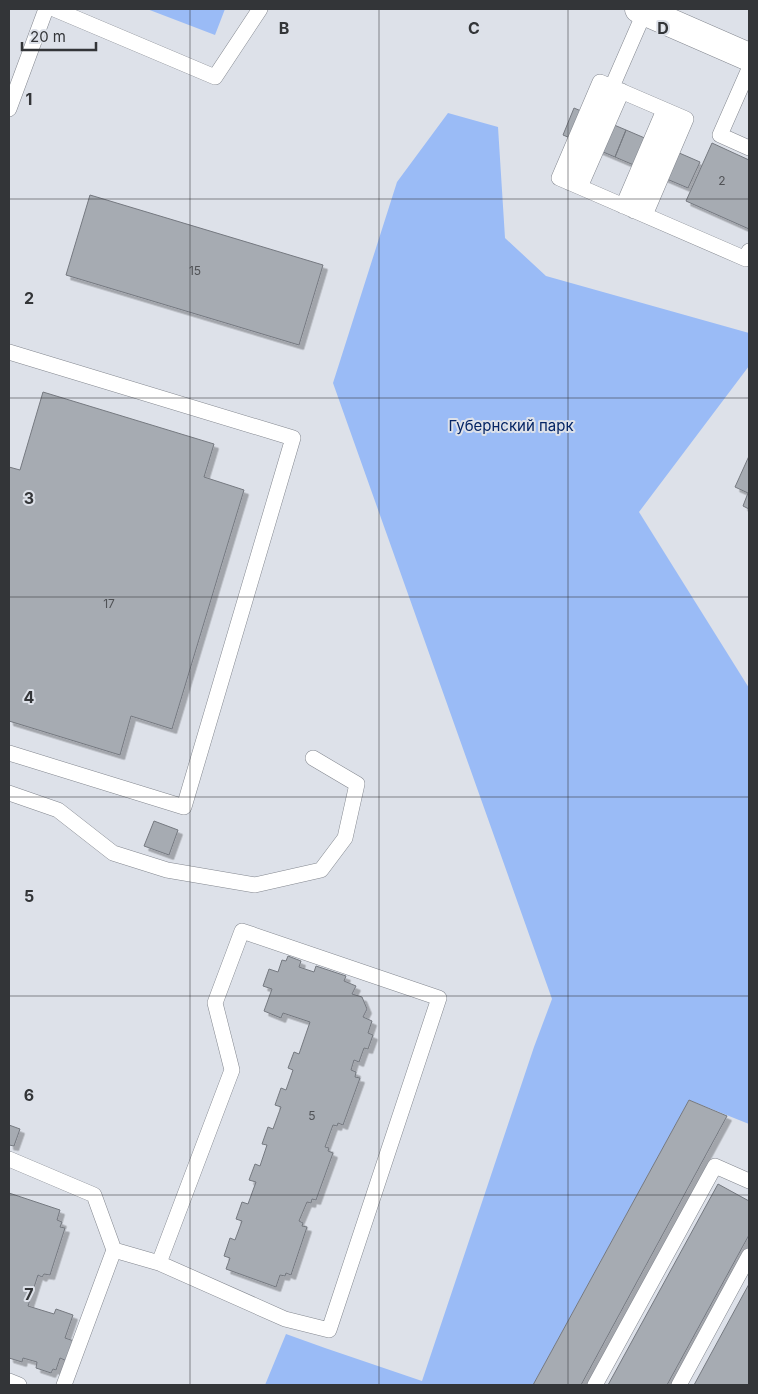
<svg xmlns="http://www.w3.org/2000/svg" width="758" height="1394" viewBox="0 0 758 1394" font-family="Inter,sans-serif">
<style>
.green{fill:#9abbf6}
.building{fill:#a6abb2;stroke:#757980;filter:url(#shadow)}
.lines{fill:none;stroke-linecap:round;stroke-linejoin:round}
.lane-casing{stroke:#83878f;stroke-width:16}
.secondary-casing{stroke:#83878f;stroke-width:29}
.lane{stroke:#fff;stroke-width:15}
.secondary{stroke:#fff;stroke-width:28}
.grid{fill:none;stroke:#333538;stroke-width:1;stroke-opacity:0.55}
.labels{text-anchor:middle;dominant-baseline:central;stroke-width:4;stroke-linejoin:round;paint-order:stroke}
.number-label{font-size:12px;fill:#505256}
.park-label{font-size:15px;fill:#052565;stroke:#dde1e9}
.grid-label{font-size:16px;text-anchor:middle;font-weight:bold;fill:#333538;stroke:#dde1e9;stroke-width:4;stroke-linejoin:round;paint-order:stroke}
</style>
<defs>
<filter id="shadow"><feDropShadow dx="4.5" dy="4.5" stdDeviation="0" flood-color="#0004"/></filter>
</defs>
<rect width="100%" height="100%" fill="#dde1e9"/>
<path class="green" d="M 147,9 L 225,9 L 215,35 Z
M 448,113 L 498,127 L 505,238 L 546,276 L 749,333 L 749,366 L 639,512 L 749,688 L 749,1124 L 689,1100 L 533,1385 L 265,1385 L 286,1334 L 325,1348 L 422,1381 L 534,1047 L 552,999 L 333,383 L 397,182 Z"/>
<path class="building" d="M 574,108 L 626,130 L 615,157 L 563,135 Z
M 626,130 L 647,139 L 636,166 L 615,157 Z
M 647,139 L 700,162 L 688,188 L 636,166 Z
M 712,143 L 749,160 L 749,229 L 686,201 Z
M 90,195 L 323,265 L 299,345 L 66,275 Z
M 43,392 L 214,444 L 204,477 L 244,490 L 172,729 L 131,716 L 120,755 L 9,721 L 9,467 L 20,470 Z
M 749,456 L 749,509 L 743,506 L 748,493 L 735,487 Z
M 154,821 L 178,830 L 169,855 L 144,846 Z
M 288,956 L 301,961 L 299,967 L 314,972 L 316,966 L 346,976 L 344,981 L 356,986 L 352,994 L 362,997 L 367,1009 L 363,1017 L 372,1021 L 368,1033 L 373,1035 L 368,1049 L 364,1048 L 359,1062 L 354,1060 L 351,1070 L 356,1072 L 355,1077 L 360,1078 L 343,1125 L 338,1123 L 337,1126 L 333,1125 L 325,1147 L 329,1148 L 328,1151 L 333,1153 L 316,1200 L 312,1199 L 311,1203 L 307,1202 L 299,1221 L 303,1223 L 302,1226 L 307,1227 L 291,1275 L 286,1273 L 285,1276 L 280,1275 L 276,1287 L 226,1269 L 230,1258 L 224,1256 L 230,1238 L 235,1240 L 242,1221 L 236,1219 L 242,1202 L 248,1204 L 256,1182 L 249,1180 L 255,1164 L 260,1166 L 267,1145 L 262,1144 L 268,1127 L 273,1129 L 281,1107 L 275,1105 L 281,1088 L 286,1090 L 293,1070 L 288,1068 L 294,1052 L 299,1054 L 310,1022 L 283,1013 L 281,1018 L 264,1011 L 272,989 L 263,986 L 269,969 L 278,972 L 282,960 L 286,961 Z
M 689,1100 L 727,1116 L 581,1385 L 533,1385 Z
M 9,1125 L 20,1129 L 14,1146 L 9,1145 Z
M 718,1184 L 749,1201 L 749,1235 L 667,1385 L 608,1385 Z
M 9,1193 L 60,1210 L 57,1220 L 62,1222 L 60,1227 L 65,1228 L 50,1275 L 44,1274 L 42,1277 L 38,1275 L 28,1306 L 54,1314 L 56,1309 L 73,1315 L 65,1338 L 74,1341 L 67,1361 L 60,1358 L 56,1370 L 53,1369 L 51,1373 L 36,1368 L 37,1362 L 23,1358 L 22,1362 L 9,1358 Z
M 749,1284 L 749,1385 L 694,1385 Z"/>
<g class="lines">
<g class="lane-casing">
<path id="lane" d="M 54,9 L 215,77 L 260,9
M 749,69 L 720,135 L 749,148
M 9,109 L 46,9
M 570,183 L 645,11
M 580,187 L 622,91
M 623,206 L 664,110
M 634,211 L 676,115
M 645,215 L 686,119 L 600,82 L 559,178 L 580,187 L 746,259 L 749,251
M 9,352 L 293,438 L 184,807 L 9,753
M 9,793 L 58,810 L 113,853 L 167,870 L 255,885 L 321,870 L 345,838 L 357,784 L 313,758
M 9,1159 L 94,1195 L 114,1250
M 9,1381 L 19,1385
M 64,1385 L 114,1250 L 159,1263 L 285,1319 L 329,1330 L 439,998 L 242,931 L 215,1003 L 232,1070 L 159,1263
M 595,1385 L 715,1166 L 749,1181
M 679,1385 L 749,1256"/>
</g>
<g class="secondary-casing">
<path id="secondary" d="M 639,9 L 749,57"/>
</g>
<use href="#lane" class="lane"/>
<use href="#secondary" class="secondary"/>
</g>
<path class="grid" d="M 190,9 L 190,1385M 379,9 L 379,1385M 568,9 L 568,1385M 9,199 L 749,199M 9,398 L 749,398M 9,597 L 749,597M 9,797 L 749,797M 9,996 L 749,996M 9,1195 L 749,1195"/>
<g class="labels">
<g class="number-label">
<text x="722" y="180">2</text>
<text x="195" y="270">15</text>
<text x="109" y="603">17</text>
<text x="312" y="1115">5</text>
</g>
<g class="park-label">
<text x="511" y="425">Губернский парк</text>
</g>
</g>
<g class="grid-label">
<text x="284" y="34">B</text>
<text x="474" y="34">C</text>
<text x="663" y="34">D</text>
<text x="29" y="105">1</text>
<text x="29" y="304">2</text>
<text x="29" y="504">3</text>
<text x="29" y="703">4</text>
<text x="29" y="902">5</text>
<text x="29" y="1101">6</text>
<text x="29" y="1300">7</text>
</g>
<rect width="758" height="1394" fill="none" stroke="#333538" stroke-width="20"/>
<path d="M22 42v8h74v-8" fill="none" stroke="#333538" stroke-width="2.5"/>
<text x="30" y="42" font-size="15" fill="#333538" stroke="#dde1e9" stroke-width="4" paint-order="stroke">20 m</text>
</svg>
